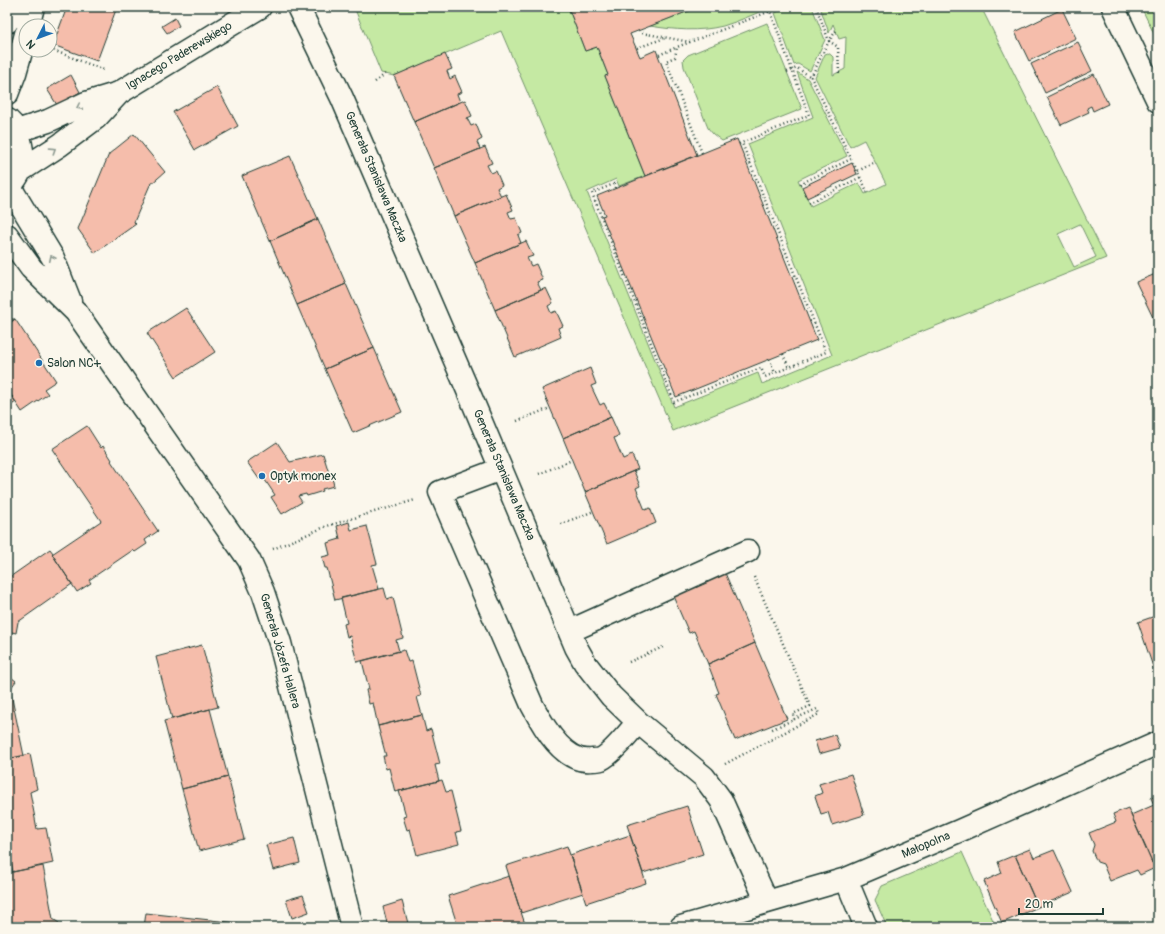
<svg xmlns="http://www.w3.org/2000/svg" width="1165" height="934" viewBox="0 0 1165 934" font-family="Pangolin,sans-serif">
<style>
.green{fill:#c5e9a3;stroke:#72936c;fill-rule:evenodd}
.building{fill:#f5bdab;stroke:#1f3d34}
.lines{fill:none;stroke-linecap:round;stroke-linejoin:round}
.minor-casing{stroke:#1f3d34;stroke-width:25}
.path{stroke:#1f3d34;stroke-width:2.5;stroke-dasharray:1 3;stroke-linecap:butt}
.minor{stroke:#fbf7ec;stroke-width:22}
.oneway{stroke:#8d9a90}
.poi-dot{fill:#1f6fb2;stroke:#fbf7ec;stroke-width:1.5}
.labels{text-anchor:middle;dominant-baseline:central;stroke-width:3.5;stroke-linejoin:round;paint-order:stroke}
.street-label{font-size:12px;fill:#1f3d34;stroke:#fbf7ec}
.poi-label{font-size:12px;fill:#1f3d34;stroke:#fbf7ec;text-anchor:start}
</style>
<rect width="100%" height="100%" fill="#fbf7ec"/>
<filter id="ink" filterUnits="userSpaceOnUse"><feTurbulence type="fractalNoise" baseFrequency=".025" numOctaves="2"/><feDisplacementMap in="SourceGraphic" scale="8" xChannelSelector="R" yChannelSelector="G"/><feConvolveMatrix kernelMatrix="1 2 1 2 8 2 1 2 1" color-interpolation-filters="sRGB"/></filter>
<g filter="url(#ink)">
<path class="green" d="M 354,7 L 568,7 L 585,51 L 597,47 L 608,75 L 605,76 L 645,176 L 619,186 L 616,179 L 587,192 L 674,407 L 758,373 L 762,384 L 832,355 L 748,144 L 813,117 L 797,72 L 808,79 L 847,156 L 798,180 L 811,206 L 859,183 L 865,194 L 886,184 L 864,140 L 850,147 L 815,77 L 825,54 L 828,53 L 831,55 L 833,57 L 833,75 L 845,69 L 846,37 L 839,39 L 833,24 L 829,33 L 820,7 L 981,7 L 1106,258 L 673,431 L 501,31 L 394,76 L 381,73 ZM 1080,224 L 1096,257 L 1074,267 L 1058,234 Z
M 699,7 L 772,7 C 756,13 740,21 723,26 C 699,32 674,30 650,26 Z
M 789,7 L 812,7 L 825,40 L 810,71 L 798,64 L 794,65 L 775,13 Z
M 1141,7 L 1158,7 L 1158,42 Z
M 767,23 L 802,109 L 722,141 L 713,134 L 708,128 L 684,67 L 683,60 L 688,55 Z
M 962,852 L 996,927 L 887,927 L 875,900 L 882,886 Z"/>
<path class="building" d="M 67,7 L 117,7 L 97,61 L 53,45 Z
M 568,7 L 699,7 L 630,34 L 640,57 L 656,50 L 697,155 L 645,176 L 605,76 L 608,75 L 597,47 L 585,51 Z
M 1062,9 L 1076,38 L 1029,61 L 1015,32 Z
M 175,18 L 179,26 L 167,33 L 162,26 Z
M 1078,42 L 1092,71 L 1045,93 L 1031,64 Z
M 445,54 L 452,69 L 447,71 L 450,79 L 455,76 L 462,92 L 457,94 L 460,102 L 414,122 L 394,76 Z
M 1094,74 L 1108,104 L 1093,111 L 1091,106 L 1087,108 L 1089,112 L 1061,125 L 1047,97 Z
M 71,75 L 80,92 L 57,105 L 47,89 Z
M 217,87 L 238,126 L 195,150 L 173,112 Z
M 465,100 L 472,116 L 467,118 L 471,126 L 476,124 L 482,139 L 477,142 L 480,149 L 434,168 L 414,122 Z
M 134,134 L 165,172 L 150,185 L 134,222 L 136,224 L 95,253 L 78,229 L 109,154 Z
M 737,139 L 817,340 L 676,397 L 602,216 L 605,215 L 597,196 Z
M 485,147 L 492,163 L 487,165 L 491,173 L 496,171 L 502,185 L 497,188 L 501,196 L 454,216 L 434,168 Z
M 290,156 L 318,219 L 270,241 L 242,176 Z
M 852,163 L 857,174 L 807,198 L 802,187 Z
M 506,194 L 513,210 L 508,212 L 511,219 L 516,218 L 522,233 L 518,235 L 521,243 L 475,263 L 454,216 Z
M 318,219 L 346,284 L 297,305 L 270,241 Z
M 526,241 L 533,256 L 527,258 L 531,266 L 536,264 L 543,280 L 537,282 L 541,290 L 495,310 L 475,263 Z
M 1158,273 L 1158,328 L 1136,282 Z
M 346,284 L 374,348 L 325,369 L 297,305 Z
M 546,288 L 553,303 L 548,306 L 551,313 L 556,311 L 563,326 L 558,328 L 561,337 L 515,357 L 495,310 Z
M 186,308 L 215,352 L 176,377 L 147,333 Z
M 7,312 L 9,319 L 15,319 L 7,325 Z
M 15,319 L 56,381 L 44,389 L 48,394 L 22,412 L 7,389 L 7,325 Z
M 374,348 L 402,412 L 353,433 L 325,369 Z
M 590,368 L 596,384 L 591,386 L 600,405 L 604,403 L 611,417 L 563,438 L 542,389 Z
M 7,389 L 16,402 L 7,408 Z
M 611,417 L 619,435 L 614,438 L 623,459 L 632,455 L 638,469 L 585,492 L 563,438 Z
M 87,426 L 101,448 L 103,446 L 112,460 L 111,461 L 158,531 L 145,540 L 147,544 L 135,552 L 133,550 L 89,580 L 91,583 L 77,592 L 52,554 L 101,521 L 52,449 Z
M 277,442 L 290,462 L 323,454 L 329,473 L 331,473 L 334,486 L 322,489 L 323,491 L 307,496 L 306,494 L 298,496 L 302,502 L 282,514 L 271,497 L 275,495 L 263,477 L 259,479 L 247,462 Z
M 634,471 L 640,486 L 636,488 L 645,510 L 650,508 L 656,523 L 607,544 L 585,492 Z
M 349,522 L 351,530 L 367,526 L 377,564 L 372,565 L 379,589 L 335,600 L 327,568 L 325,568 L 322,557 L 330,555 L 327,543 L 340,539 L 337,526 Z
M 50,549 L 53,553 L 52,554 L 72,584 L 18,622 L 16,633 L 7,631 L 7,579 Z
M 725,573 L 755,643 L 708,664 L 694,631 L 689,633 L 672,594 Z
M 384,588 L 387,599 L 393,597 L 403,638 L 396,640 L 399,651 L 357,662 L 350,636 L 347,637 L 344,624 L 347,623 L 341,598 Z
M 1158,615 L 1158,679 L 1157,679 L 1138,622 Z
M 755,643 L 787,719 L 735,740 L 716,694 L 719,693 L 708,664 Z
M 202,645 L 218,707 L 172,719 L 156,657 Z
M 404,650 L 408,662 L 412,661 L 421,696 L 417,697 L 422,715 L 378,726 L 373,703 L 369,704 L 366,690 L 369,689 L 362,661 Z
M 7,674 L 16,681 L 10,689 L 24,756 L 7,759 Z
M 210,709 L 228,777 L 182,789 L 164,721 Z
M 422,715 L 426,731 L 431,729 L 440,764 L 435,765 L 439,781 L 395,792 L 389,768 L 386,769 L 383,756 L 386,756 L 378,726 Z
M 835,735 L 840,748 L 819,754 L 815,741 Z
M 30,754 L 37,789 L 30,792 L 37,829 L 46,828 L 53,863 L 13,872 L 11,862 L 7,863 L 7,759 Z
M 851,774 L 864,815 L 832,825 L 828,812 L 821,814 L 815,796 L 822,793 L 819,784 Z
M 228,777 L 244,839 L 199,851 L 182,789 Z
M 442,780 L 446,792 L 451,791 L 461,831 L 456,832 L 459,844 L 417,855 L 410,829 L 407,830 L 403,817 L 406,816 L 399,791 Z
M 1158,795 L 1158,860 L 1152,863 L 1131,815 L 1154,805 L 1151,798 Z
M 687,806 L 703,854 L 643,873 L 627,825 Z
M 1128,808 L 1155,868 L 1140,875 L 1137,870 L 1110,881 L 1103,864 L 1097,862 L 1092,851 L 1094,845 L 1089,833 L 1116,822 L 1113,814 Z
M 630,835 L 646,883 L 586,903 L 570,855 Z
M 294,838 L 300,863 L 273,870 L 266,845 Z
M 567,846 L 583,893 L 521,913 L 506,866 Z
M 1030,849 L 1034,858 L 1054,850 L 1073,892 L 1038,907 L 1015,855 Z
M 1015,855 L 1038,907 L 1002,923 L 984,881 L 1002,873 L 998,862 Z
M 43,866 L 53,919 L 62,925 L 61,927 L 11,927 L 7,905 L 7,873 Z
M 509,876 L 525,924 L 516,927 L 458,927 L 448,896 Z
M 303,895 L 309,912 L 292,918 L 286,900 Z
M 402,901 L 409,927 L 388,927 L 383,907 Z
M 146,913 L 238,923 L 237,927 L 144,927 Z"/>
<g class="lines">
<g class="minor-casing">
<path id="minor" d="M 298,7 L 342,98 L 472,400 L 576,647 L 585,663 L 611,696 L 638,722 L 704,777 L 721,800 L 767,902
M 1113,7 L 1158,101
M 7,22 L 14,7
M 28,26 L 33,7
M 119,93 L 260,7
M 7,94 L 15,73 L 26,34
M 8,120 C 20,130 26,156 20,171 C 19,174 17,177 15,180
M 17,131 L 48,121 L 86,103 L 119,93 L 96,118 L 60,145 L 20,171
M 10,187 L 53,258 L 70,301
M 7,235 L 31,268 L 76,312 L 249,560 L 263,592 L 280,643 L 352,927
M 501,469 L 440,492 L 532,705 C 543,726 564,764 592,760 C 594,760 598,760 601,759 C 612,754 629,732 638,722
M 570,631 L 748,551
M 846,879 L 866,927
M 681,927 L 846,879 L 959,831 L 1158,743"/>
</g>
<path class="path" d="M 816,7 L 829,41 L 811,77 L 868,193
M 836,31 L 829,41 L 838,47 L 839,73
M 642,33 L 690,42
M 637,48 L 665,38
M 50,49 L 104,70
M 659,55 L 677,47
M 787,72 L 797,68 L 811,77
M 375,82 L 385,74
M 739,144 L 809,115 L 770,11
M 702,153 L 666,61 L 675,57 L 677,47 L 781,7
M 858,171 L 875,162
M 800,184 L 851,159
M 615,188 L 614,184 L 592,193 L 674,402 L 761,368 L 765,377 L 826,352 L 742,143
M 809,203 L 861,177
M 783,255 L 787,254
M 783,354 L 789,368
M 769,359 L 775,373
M 517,421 L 550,408
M 539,474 L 572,460
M 561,524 L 594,511
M 273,549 L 327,526 L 415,500
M 754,577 L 810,706 L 793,714 L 794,719
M 629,662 L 663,647
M 725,764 L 819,714 L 817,709 L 770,730"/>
<use href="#minor" class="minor"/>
</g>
<defs><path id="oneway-chevron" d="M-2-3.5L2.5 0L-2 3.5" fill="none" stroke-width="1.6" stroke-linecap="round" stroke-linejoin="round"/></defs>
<g class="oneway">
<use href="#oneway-chevron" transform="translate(79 107) rotate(154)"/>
<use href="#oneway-chevron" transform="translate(53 150) rotate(-33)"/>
<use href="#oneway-chevron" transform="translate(52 258) rotate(-116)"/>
</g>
</g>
<g class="poi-dot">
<circle cx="39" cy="363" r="4"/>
<circle cx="262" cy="476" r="4"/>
</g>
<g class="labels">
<g class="street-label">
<text transform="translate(179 56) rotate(-31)">Ignacego Paderewskiego</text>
<text transform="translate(376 177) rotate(67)">Generała Stanisława Maczka</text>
<text transform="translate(504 475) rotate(67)">Generała Stanisława Maczka</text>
<text transform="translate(280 651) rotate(74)">Generała Józefa Hallera</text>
<text transform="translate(926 845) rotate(-23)">Małopolna</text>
</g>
<g class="poi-label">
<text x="47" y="363">Salon NC+</text>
<text x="270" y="476">Optyk monex</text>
</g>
</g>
<rect width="1165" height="934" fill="none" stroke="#fbf7ec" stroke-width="24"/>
<rect x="12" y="12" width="1141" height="910" fill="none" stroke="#1f3d34" stroke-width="1.5" filter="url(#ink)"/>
<g transform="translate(38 38) rotate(228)"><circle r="19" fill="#fbf7ec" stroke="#a3ada2"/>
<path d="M0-3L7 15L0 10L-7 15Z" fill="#1f6fb2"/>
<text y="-6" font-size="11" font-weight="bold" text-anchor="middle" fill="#1f3d34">N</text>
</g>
<path d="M1019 908v6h84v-6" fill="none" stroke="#1f3d34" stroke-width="2"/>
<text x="1025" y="908" font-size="12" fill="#1f3d34" stroke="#fbf7ec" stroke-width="3" paint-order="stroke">20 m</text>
</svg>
